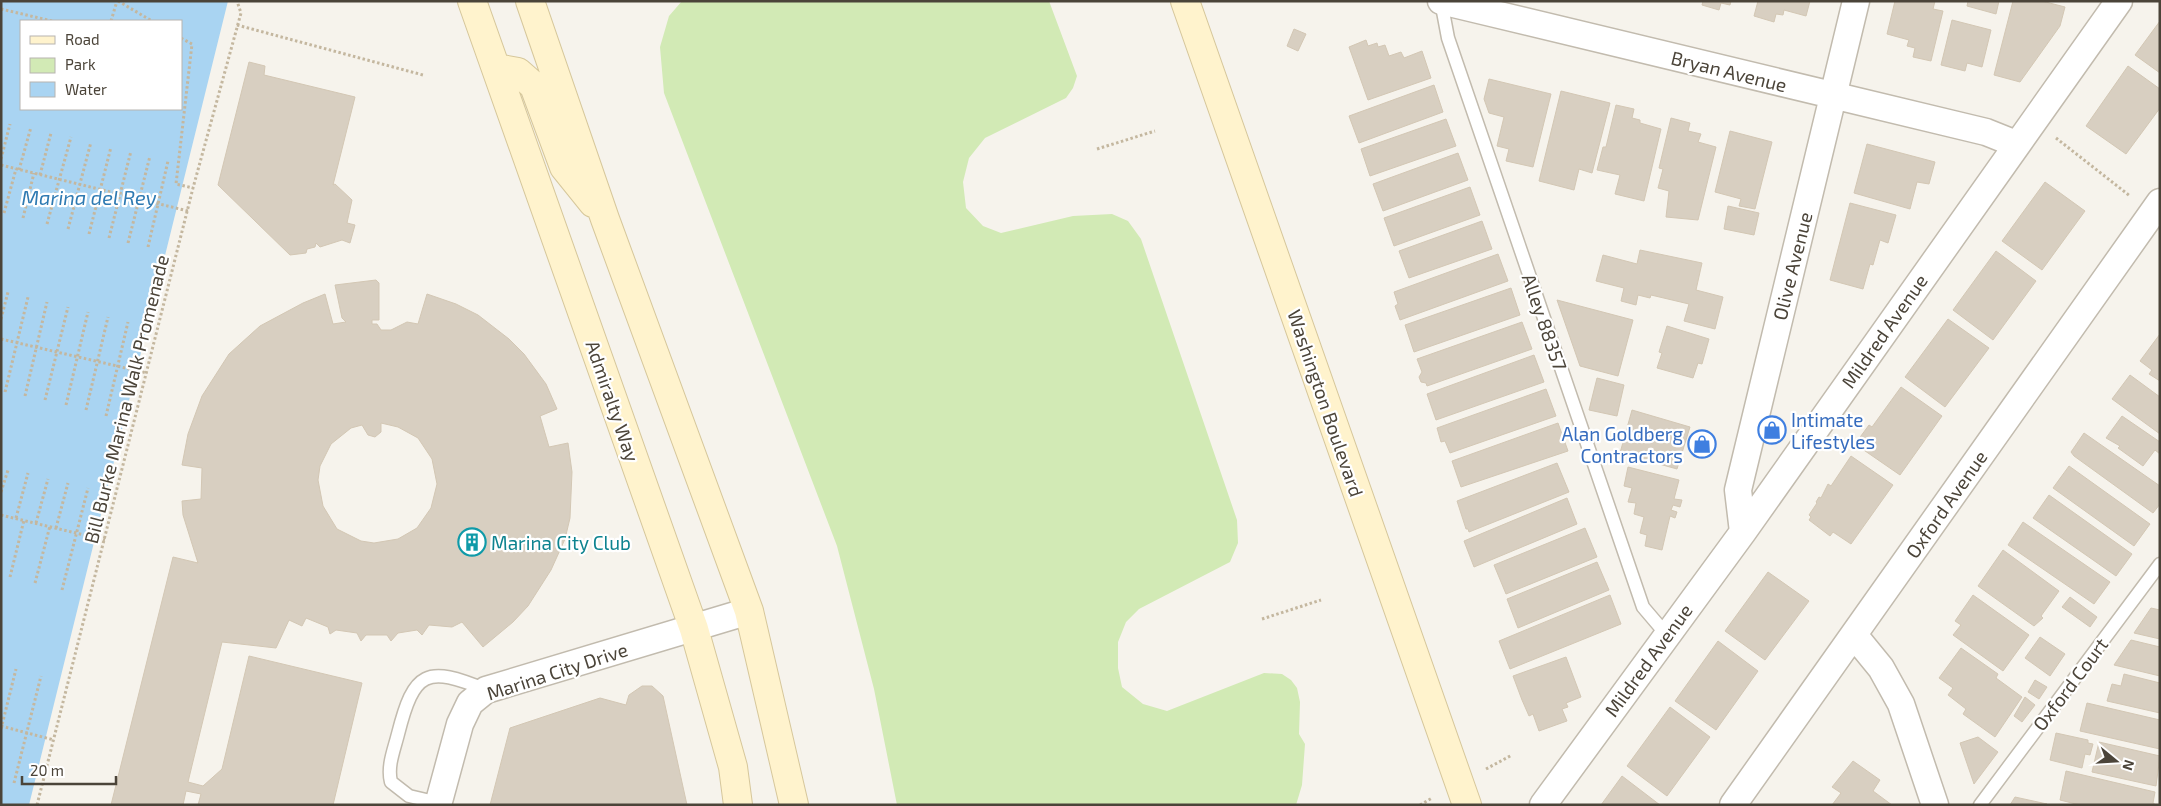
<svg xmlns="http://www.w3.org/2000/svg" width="2161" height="806" viewBox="0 0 2161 806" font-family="'Exo 2',sans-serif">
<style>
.green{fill:#d2eab5}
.water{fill:#a9d4f2;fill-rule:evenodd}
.building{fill:#d8cfc1;stroke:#d3c7b4;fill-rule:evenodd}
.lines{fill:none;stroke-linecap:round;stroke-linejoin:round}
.lane-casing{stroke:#c2bbae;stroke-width:15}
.street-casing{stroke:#c2bbae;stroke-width:29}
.secondary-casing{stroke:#d6c79b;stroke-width:30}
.path{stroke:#c4b79f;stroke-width:3;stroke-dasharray:2.5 2.5;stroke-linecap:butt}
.lane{stroke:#fff;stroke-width:12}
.street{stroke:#fff;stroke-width:26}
.secondary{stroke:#fff3cd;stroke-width:28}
.labels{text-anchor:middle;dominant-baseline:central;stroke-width:4.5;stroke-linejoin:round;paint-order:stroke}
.street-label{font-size:19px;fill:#4b4439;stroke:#fff}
.shop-label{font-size:19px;fill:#366cbe;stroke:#fff;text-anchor:start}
.culture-label{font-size:19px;fill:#0d838f;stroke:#fff;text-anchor:start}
.water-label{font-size:20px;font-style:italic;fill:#2e7ab2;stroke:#fff}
</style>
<rect width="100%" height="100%" fill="#f6f3ec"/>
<path class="green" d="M 682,1 L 1049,1 L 1077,76 L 1073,88 L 1066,98 L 985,138 L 969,158 L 963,182 L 966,208 L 983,226 L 1001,233 L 1073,216 L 1112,214 L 1128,221 L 1141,239 L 1237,520 L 1238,543 L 1230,562 L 1139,609 L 1126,622 L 1118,642 L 1118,668 L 1122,687 L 1143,704 L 1167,711 L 1264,673 L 1282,674 L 1291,680 L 1297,688 L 1300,702 L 1299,734 L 1305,744 L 1302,785 L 1296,805 L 897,805 L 874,689 L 837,546 L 664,93 L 660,47 L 669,16 Z"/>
<path class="water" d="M 1,1 L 228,1 L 29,805 L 1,805 ZM 21,21 L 181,21 L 181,109 L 21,109 Z"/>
<path class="building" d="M 1703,1 L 1731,1 L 1730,5 L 1721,3 L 1719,10 L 1702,5 Z
M 1758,1 L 1810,1 L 1806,16 L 1784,10 L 1783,15 L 1776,14 L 1774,22 L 1754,16 Z
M 1895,1 L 1935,1 L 1933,9 L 1943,11 L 1931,61 L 1913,57 L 1915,48 L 1907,46 L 1909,40 L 1887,34 Z
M 1968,1 L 1999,1 L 1996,14 L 1967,6 Z
M 2013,1 L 2042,1 L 2065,7 L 2060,26 L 2020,82 L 1994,75 Z
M 1952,20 L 1991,30 L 1982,67 L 1967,63 L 1965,71 L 1941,65 Z
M 2160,21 L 2160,73 L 2135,55 Z
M 1294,29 L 1306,34 L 1298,51 L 1287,46 Z
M 1366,40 L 1368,46 L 1377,43 L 1378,47 L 1385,45 L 1389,56 L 1401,52 L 1404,58 L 1422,51 L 1431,78 L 1368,100 L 1349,47 Z
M 249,62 L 265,66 L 264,75 L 355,97 L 333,185 L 335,184 L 352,200 L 347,223 L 355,225 L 350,243 L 342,240 L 320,247 L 316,243 L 315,247 L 307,249 L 306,253 L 290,255 L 218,185 Z
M 2128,66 L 2160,89 L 2160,108 L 2126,154 L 2086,126 Z
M 1489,79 L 1551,94 L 1533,167 L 1506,161 L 1509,149 L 1497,146 L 1504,117 L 1489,113 L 1484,99 Z
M 1434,85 L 1443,112 L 1359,143 L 1349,116 Z
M 1561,91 L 1610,103 L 1592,173 L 1579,169 L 1574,190 L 1539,181 Z
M 1616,105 L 1634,109 L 1632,118 L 1640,120 L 1640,123 L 1661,129 L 1644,201 L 1615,194 L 1620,175 L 1597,170 L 1603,147 L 1606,147 Z
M 1671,118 L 1690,123 L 1688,131 L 1701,134 L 1698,142 L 1716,147 L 1698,220 L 1666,217 L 1669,191 L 1658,188 L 1663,169 L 1659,168 Z
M 1446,119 L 1456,146 L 1370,176 L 1361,149 Z
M 1730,131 L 1772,142 L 1755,209 L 1739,206 L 1741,199 L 1715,192 Z
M 1867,144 L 1935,162 L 1929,184 L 1917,182 L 1910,209 L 1854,193 Z
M 1458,153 L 1468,180 L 1383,211 L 1373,184 Z
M 2045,182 L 2085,211 L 2042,270 L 2002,241 Z
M 1470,187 L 1480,215 L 1394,246 L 1384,218 Z
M 1850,203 L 1896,215 L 1888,243 L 1880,240 L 1873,265 L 1870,264 L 1863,289 L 1830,280 Z
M 1728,206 L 1759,213 L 1754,235 L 1724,229 Z
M 1482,221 L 1492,249 L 1409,278 L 1399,251 Z
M 1640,250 L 1702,263 L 1696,290 L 1723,297 L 1715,329 L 1684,321 L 1689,304 L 1651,295 L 1650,298 L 1638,295 L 1636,305 L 1621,301 L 1624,288 L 1596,281 L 1603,255 L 1637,264 Z
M 1996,251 L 2036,281 L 1993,340 L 1953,310 Z
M 1498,254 L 1508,281 L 1400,320 L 1395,306 L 1398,304 L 1394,292 Z
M 376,280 L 379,283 L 379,320 L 372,320 L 372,324 L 377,324 L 381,330 L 391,330 L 407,322 L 418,324 L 427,294 L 456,304 L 478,315 L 509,339 L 524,354 L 546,384 L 557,409 L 540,416 L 549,447 L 568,443 L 572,472 L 570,518 L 565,539 L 551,570 L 528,606 L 513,622 L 483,647 L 462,622 L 452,627 L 429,625 L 422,635 L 417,630 L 398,633 L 391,641 L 387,635 L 366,635 L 361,641 L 357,633 L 336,630 L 330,634 L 328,627 L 306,618 L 302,626 L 289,620 L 276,648 L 222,642 L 188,782 L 203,786 L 222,769 L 249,656 L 362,683 L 333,805 L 198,805 L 201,794 L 186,791 L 183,805 L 111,805 L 173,557 L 198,563 L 183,515 L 182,501 L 201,499 L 202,468 L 182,465 L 188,434 L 202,396 L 229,354 L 260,326 L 303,303 L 325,294 L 333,324 L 346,322 L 342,318 L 335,285 ZM 381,423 L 398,427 L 418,438 L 432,459 L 437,484 L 431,508 L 417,528 L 398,539 L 374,543 L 361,541 L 337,529 L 323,506 L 318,480 L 320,466 L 331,444 L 351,428 L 362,425 L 368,435 L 375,437 L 381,432 Z
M 1511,288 L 1520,315 L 1414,352 L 1405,325 Z
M 1557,300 L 1633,320 L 1618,376 L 1580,366 Z
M 1948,319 L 1989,348 L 1945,407 L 1905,377 Z
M 1522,322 L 1532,349 L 1427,386 L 1426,383 L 1421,382 L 1419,377 L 1422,372 L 1417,359 Z
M 1667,326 L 1709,339 L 1702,364 L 1698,363 L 1693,378 L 1657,368 L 1662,353 L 1659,352 Z
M 2160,334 L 2160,381 L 2149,374 L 2152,370 L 2140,361 Z
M 1534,355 L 1544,382 L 1436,420 L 1427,394 Z
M 2130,375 L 2160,397 L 2160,434 L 2112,399 Z
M 1597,378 L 1624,385 L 1617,416 L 1589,410 Z
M 1901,387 L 1942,416 L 1900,475 L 1855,444 L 1869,425 L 1872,427 Z
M 1546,389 L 1556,416 L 1450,453 L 1445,441 L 1441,442 L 1437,428 Z
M 1632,410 L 1690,427 L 1677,469 L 1620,453 Z
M 2122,416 L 2160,442 L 2160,454 L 2155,450 L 2143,466 L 2118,448 L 2120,446 L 2106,438 Z
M 1558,423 L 1568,451 L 1461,487 L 1452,461 Z
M 2084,433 L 2160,486 L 2160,504 L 2153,513 L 2074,456 L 2071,452 Z
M 1851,456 L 1893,485 L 1851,544 L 1833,532 L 1830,536 L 1809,520 L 1811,517 L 1809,515 L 1817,503 L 1816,502 L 1819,497 L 1821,498 L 1828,484 L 1831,486 Z
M 1557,463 L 1569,492 L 1469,532 L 1468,529 L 1466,529 L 1457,501 Z
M 2069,466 L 2150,524 L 2134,546 L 2053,488 Z
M 1628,467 L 1679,480 L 1674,499 L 1682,500 L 1680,507 L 1673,505 L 1671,510 L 1677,512 L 1675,518 L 1670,516 L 1662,550 L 1645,546 L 1647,535 L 1640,533 L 1644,517 L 1634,514 L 1636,503 L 1628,502 L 1632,488 L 1624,486 Z
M 2049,495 L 2132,554 L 2116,576 L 2033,518 Z
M 1567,498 L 1577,524 L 1474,567 L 1464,541 Z
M 2023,522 L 2110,582 L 2094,604 L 2008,545 Z
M 1585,528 L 1597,557 L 1506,594 L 1494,565 Z
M 2003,550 L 2059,591 L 2041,616 L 2043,618 L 2034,626 L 1978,586 Z
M 1597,562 L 1609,590 L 1518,628 L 1507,599 Z
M 1768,572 L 1809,601 L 1765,660 L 1725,631 Z
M 1610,595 L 1621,624 L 1510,669 L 1499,641 Z
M 1973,595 L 2029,635 L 2003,671 L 1953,635 L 1961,625 L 1955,621 Z
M 2070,597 L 2097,617 L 2090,627 L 2062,607 Z
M 2151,608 L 2160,610 L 2160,639 L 2134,633 Z
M 2040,637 L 2065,654 L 2050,676 L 2025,658 Z
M 2131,640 L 2160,647 L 2160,676 L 2114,665 Z
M 1718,641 L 1758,671 L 1716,730 L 1675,701 Z
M 1961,648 L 1998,674 L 1996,678 L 2022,697 L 1995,737 L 1963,714 L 1966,709 L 1948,695 L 1953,688 L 1939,678 Z
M 1566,657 L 1581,697 L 1566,703 L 1568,707 L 1562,709 L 1567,721 L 1539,731 L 1533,714 L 1529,716 L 1522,700 L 1513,676 Z
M 2124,674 L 2160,683 L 2160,713 L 2107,701 L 2112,684 L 2121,686 Z
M 2035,680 L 2047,687 L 2039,699 L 2028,692 Z
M 642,686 L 652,686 L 663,696 L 687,805 L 490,805 L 510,728 L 600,698 L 626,705 L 629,695 Z
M 2025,697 L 2035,705 L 2022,722 L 2014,716 Z
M 2087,703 L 2160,720 L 2160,749 L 2080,731 Z
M 1670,707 L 1710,737 L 1667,796 L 1627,766 Z
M 2056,733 L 2088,740 L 2088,743 L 2093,744 L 2090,755 L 2085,754 L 2082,768 L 2050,760 Z
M 1978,737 L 1998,752 L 1974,784 L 1960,743 Z
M 2099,742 L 2160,756 L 2156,786 L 2092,772 Z
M 1853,761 L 1880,780 L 1873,791 L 1892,805 L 1832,805 L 1841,793 L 1832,787 Z
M 2066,771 L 2155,792 L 2153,803 L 2156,805 L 2080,805 L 2060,800 Z
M 1622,776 L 1660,805 L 1601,805 Z
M 2015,797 L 2047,804 L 2010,805 Z"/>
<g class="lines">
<g class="lane-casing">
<path id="lane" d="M 1441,1 L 1448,38 L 1643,607 L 1666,634
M 439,803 L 409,796 L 391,782 C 387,766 394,750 398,734 C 414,671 426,665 486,690
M 1980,805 L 2160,564"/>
</g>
<g class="street-casing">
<path id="street" d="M 1441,1 L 1986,132 L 2016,144
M 1743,532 L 1738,490 L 1856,1
M 1854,635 L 1881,668 L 1901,704 L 1935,805
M 438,805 L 460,724 L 470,703 L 486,690 L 749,611
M 1543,805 L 1743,532 L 2119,1
M 1733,805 L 2160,202"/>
</g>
<g class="secondary-casing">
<path id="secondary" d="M 472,1 L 694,629 L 733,767 L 738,805
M 530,1 L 605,219 L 749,611 L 794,805
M 1185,1 L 1467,805
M 496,68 L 518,72 L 534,86 L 564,167 L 593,203"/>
</g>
<path class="path" d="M 118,1 L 152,21
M 1,9 L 52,21
M 111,21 L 117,1
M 237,25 L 423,75
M 181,38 L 192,44 L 176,184 L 193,188
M 2056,138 L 2130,196
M 1097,149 L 1155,131
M 1,159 L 10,124
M 1,165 L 188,211
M 19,170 L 31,127
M 40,175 L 51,133
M 4,213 L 16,169
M 23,218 L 34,173
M 47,224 L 71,137
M 68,229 L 91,142
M 89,234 L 111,147
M 109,238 L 131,151
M 128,243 L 150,156
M 148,247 L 168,161
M 1,319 L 8,292
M 1,339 L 147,373
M 5,392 L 28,297
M 25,396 L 47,302
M 45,400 L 68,307
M 66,405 L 88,312
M 86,410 L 108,317
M 106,416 L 128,322
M 1,492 L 8,470
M 1,515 L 105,540
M 16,518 L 28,473
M 36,523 L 48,479
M 56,528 L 68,483
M 10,577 L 24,520
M 35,583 L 50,526
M 62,590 L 88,488
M 1262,619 L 1321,600
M 1,726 L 54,740
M 1,729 L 16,669
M 1486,769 L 1512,755
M 14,783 L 41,676
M 37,805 L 193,188 L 241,13 L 237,1
M 1420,805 L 1432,798"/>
<use href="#lane" class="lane"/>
<use href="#street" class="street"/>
<use href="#secondary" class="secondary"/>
</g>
<defs>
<g id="shop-ring" transform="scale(1.4375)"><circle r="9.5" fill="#fff" stroke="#3f7fe0" stroke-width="1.5"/><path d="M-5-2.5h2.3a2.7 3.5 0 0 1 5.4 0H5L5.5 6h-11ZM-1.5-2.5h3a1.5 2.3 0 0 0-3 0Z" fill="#3f7fe0"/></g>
<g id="building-ring" transform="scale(1.4375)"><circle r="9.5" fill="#fff" stroke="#0f9aa8" stroke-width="1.5"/><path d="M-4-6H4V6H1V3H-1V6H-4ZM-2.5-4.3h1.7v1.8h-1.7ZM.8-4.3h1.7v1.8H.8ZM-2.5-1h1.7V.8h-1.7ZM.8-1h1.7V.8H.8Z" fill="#0f9aa8"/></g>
</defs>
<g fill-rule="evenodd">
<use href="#shop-ring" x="1772" y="430"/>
<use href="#shop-ring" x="1702" y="444"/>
<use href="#building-ring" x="472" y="542"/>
</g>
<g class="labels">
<g class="street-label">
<text transform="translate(1729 71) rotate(14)">Bryan Avenue</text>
<text transform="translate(1792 266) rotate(-76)">Olive Avenue</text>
<text transform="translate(1545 322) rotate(71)">Alley 88357</text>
<text transform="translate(1884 331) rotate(-55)">Mildred Avenue</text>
<text transform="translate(126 399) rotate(-76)">Bill Burke Marina Walk Promenade</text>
<text transform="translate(613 401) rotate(71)">Admiralty Way</text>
<text transform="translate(1326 403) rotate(71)">Washington Boulevard</text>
<text transform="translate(1946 504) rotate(-55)">Oxford Avenue</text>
<text transform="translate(1648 660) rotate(-54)">Mildred Avenue</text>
<text transform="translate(557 671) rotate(-18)">Marina City Drive</text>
<text transform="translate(2070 684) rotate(-53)">Oxford Court</text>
</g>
<g class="shop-label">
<text x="1791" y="419">Intimate<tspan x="1791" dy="22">Lifestyles</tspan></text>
<text x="1683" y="433" text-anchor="end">Alan Goldberg<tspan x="1683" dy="22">Contractors</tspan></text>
</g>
<g class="culture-label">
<text x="491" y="542">Marina City Club</text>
</g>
<g class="water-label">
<text x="89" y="197">Marina del Rey</text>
</g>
</g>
<rect width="2161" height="806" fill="none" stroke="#4b4439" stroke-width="5"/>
<rect x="20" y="20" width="162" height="90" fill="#ffffff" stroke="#b7b4b0"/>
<rect x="30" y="36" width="25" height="8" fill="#fff3cd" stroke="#b7b4b0"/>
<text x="65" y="45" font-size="15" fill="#4b4439">Road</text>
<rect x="30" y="58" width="25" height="15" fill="#d2eab5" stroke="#b7b4b0"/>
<text x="65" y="70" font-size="15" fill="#4b4439">Park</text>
<rect x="30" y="82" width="25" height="15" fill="#a9d4f2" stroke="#b7b4b0"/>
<text x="65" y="95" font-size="15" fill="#4b4439">Water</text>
<g transform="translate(2116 761) rotate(108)" stroke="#ffffff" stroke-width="4" paint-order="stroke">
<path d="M0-4L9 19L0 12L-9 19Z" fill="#4b4439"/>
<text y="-8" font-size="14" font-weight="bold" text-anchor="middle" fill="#4b4439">N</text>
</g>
<path d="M22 776v8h94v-8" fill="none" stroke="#4b4439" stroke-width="2.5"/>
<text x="30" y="776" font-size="15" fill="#4b4439" stroke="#ffffff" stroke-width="4" paint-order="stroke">20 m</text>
</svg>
